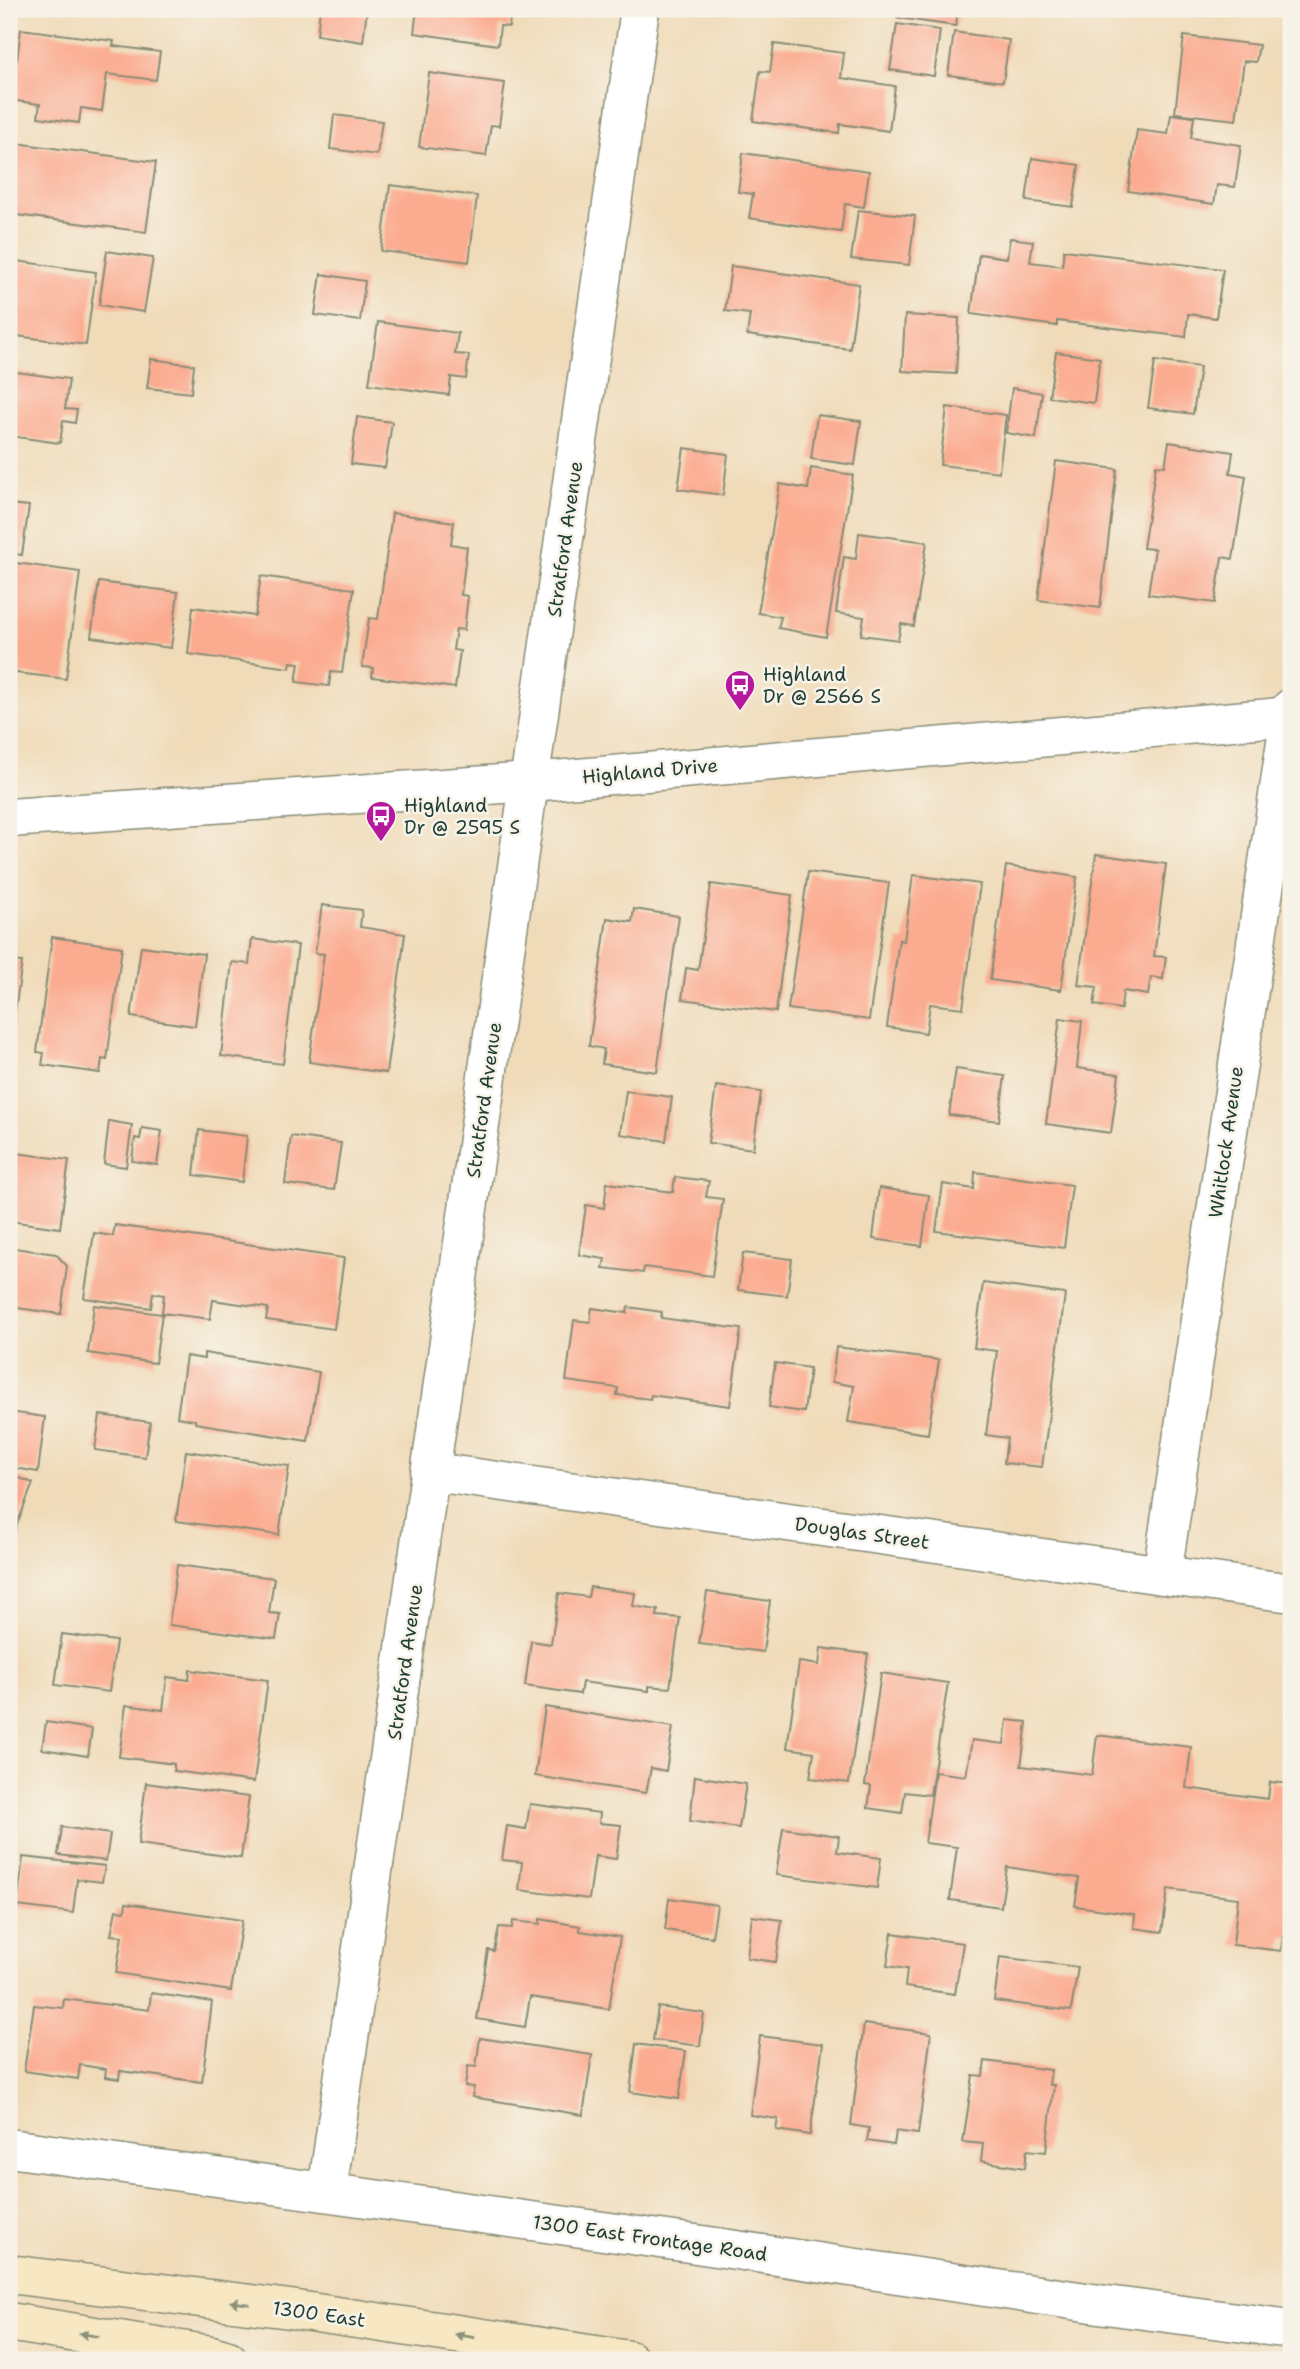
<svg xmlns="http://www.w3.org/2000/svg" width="1300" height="2369" viewBox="0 0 1300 2369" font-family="'Shantell Sans',sans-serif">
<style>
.building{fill:#fbab90}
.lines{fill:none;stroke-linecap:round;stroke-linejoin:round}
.minor-casing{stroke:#888c76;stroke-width:41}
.tertiary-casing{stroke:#888c76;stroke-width:41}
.secondary-casing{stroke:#888c76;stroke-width:41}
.minor{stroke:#fff;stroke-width:38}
.tertiary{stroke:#fff;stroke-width:38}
.secondary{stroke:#f7e8c3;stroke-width:38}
.oneway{fill:#8b927c}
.labels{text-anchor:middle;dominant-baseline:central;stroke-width:5;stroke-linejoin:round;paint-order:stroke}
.street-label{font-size:19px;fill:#1f3d34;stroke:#f7f3e8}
.poi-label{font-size:19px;fill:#1f3d34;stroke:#f7f3e8;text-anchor:start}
</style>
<rect width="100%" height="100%" fill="#f7f3e8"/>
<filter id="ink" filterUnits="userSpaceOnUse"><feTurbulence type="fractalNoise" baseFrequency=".0143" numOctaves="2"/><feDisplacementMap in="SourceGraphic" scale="14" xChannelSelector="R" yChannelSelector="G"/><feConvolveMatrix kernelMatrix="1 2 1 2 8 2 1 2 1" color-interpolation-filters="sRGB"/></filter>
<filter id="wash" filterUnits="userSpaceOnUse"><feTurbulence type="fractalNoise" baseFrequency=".00686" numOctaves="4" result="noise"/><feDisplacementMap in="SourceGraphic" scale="28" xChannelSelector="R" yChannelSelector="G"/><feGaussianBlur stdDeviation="1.57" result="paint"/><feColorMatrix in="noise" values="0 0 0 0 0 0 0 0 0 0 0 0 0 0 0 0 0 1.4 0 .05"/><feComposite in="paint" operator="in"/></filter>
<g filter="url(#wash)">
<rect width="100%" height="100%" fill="#f0dbb9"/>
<g id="blocks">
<path class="building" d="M 320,9 L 367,9 L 363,42 L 317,35 Z
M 417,9 L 511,9 L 509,27 L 500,26 L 498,45 L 414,33 Z
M 898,9 L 958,9 L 956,26 L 897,18 Z
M 897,24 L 940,30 L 934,76 L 890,70 Z
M 21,29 L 114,41 L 113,46 L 160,52 L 156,80 L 107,74 L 102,111 L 81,108 L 79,123 L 38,117 L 40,104 L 9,100 L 9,59 L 17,60 Z
M 954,32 L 1009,40 L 1003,82 L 948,75 Z
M 1184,36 L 1259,45 L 1256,62 L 1244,61 L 1236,120 L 1175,113 Z
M 774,44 L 844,53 L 841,78 L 895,86 L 889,131 L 840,124 L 839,133 L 753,121 L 760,71 L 770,72 Z
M 429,73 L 505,83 L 499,126 L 491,125 L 486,156 L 419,147 Z
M 1171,114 L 1194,117 L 1191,138 L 1241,145 L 1235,187 L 1217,185 L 1214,204 L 1128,191 L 1137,130 L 1168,134 Z
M 334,115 L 382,121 L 377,155 L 330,149 Z
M 9,142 L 156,162 L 146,232 L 9,214 Z
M 743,153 L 869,171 L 864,207 L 845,204 L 841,232 L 749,218 L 753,194 L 738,192 Z
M 1032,158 L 1079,165 L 1073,207 L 1026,201 Z
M 390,185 L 477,196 L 469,262 L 381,251 Z
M 858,210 L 915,216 L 909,265 L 851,259 Z
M 1010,238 L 1033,241 L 1030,262 L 1062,266 L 1064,250 L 1223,269 L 1216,318 L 1188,314 L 1186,337 L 1057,321 L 1057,326 L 971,314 L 979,254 L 1007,258 Z
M 107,251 L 153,258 L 144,312 L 99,305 Z
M 9,260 L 96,272 L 86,345 L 9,335 Z
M 731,266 L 859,284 L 850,349 L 747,335 L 750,314 L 725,311 Z
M 321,274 L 365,281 L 360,321 L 315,315 Z
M 905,315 L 959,318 L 956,374 L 902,371 Z
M 378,322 L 458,333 L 455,354 L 469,355 L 466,379 L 451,377 L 449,395 L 369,384 Z
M 1056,352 L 1100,358 L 1094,403 L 1049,397 Z
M 151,359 L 194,365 L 191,393 L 147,388 Z
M 1155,361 L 1200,367 L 1193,414 L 1148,408 Z
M 9,371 L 69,379 L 65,409 L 77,410 L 75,423 L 63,421 L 60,443 L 9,436 Z
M 1012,388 L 1042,393 L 1036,438 L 1006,433 Z
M 947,407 L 1006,415 L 999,472 L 940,465 Z
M 817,415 L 861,421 L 855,465 L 811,459 Z
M 357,417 L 392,422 L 385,468 L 351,464 Z
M 1169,442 L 1233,452 L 1230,473 L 1246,476 L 1233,559 L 1222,557 L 1215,603 L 1148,594 L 1155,549 L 1143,548 L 1156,465 L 1165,466 Z
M 684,448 L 728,454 L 723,495 L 678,489 Z
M 1056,461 L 1117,469 L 1100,608 L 1038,600 Z
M 811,468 L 853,475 L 826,637 L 778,628 L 781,617 L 758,613 L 780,484 L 808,489 Z
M 9,504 L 29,506 L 22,555 L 9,553 Z
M 392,513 L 454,522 L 451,544 L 467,547 L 461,595 L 468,596 L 464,630 L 456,629 L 453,650 L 460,651 L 455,688 L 372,677 L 373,668 L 362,667 L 369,618 L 378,619 Z
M 859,533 L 927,542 L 914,626 L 901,624 L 898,640 L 861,635 L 864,617 L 836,613 L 844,557 L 856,559 Z
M 9,562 L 80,572 L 66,679 L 9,672 Z
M 261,576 L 354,589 L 342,673 L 331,672 L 329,686 L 296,682 L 299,663 L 291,662 L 290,668 L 188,654 L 193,607 L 255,616 Z
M 99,582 L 178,592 L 171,648 L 91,637 Z
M 1096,854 L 1166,864 L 1154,956 L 1166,957 L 1163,979 L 1151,977 L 1148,995 L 1123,991 L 1121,1009 L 1094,1005 L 1097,987 L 1078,985 Z
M 1006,866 L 1077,877 L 1061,990 L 990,980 Z
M 808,872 L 889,883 L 869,1020 L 788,1009 Z
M 913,875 L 980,884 L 963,1008 L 930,1004 L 926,1033 L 887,1027 L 899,940 L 904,941 Z
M 711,884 L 792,895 L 776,1012 L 682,999 L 686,968 L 698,970 Z
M 322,905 L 362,910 L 360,927 L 405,934 L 386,1073 L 309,1062 L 324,954 L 315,953 Z
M 634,909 L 679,916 L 657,1072 L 602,1064 L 604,1049 L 589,1046 L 607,918 L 632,922 Z
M 52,937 L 122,947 L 107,1060 L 102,1059 L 100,1073 L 42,1065 L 44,1053 L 37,1052 Z
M 252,939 L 298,945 L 283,1064 L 221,1056 L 232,962 L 249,964 Z
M 141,946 L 204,954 L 195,1026 L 131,1017 Z
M 9,961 L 22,962 L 10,1047 L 9,1047 Z
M 1060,1018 L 1082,1021 L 1077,1068 L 1119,1074 L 1111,1133 L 1046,1124 Z
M 956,1069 L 1005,1076 L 999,1121 L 949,1115 Z
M 716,1086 L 761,1092 L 753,1149 L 708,1143 Z
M 626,1091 L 672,1097 L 666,1141 L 620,1134 Z
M 109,1121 L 132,1125 L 126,1167 L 104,1164 Z
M 142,1128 L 162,1131 L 157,1165 L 132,1161 L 135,1138 L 140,1139 Z
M 199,1130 L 247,1136 L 242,1182 L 194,1175 Z
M 291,1136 L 341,1143 L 334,1190 L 285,1184 Z
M 9,1152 L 69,1160 L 60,1228 L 9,1221 Z
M 975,1172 L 1072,1185 L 1064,1248 L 936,1231 L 943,1184 L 974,1189 Z
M 675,1177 L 709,1181 L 706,1197 L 723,1199 L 712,1276 L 644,1267 L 643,1273 L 603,1268 L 605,1259 L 579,1255 L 586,1205 L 604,1208 L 607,1183 L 673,1192 Z
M 879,1188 L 929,1195 L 922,1246 L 873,1239 Z
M 115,1225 L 344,1258 L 334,1329 L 266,1320 L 268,1308 L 213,1300 L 210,1319 L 162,1313 L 164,1295 L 153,1293 L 151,1308 L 84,1298 L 94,1233 L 113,1236 Z
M 14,1248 L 56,1254 L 67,1266 L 61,1314 L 9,1307 Z
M 743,1253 L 792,1259 L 787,1296 L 738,1290 Z
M 983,1283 L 1065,1294 L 1042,1467 L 1004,1463 L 1007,1438 L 986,1435 L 997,1351 L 974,1348 Z
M 94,1305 L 162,1314 L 155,1363 L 88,1353 Z
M 628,1307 L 662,1312 L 661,1318 L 741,1329 L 730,1406 L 651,1395 L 650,1399 L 617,1395 L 618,1388 L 566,1381 L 574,1320 L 590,1322 L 592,1308 L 627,1313 Z
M 836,1347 L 939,1360 L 928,1434 L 848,1422 L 854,1386 L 832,1382 Z
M 204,1353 L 319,1372 L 308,1441 L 195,1423 L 195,1420 L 177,1417 L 186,1356 L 204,1359 Z
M 775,1363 L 810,1368 L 804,1412 L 769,1407 Z
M 9,1412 L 45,1417 L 38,1472 L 9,1467 Z
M 100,1415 L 150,1422 L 145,1457 L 95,1450 Z
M 186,1451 L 289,1466 L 279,1535 L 176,1521 Z
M 9,1474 L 33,1483 L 12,1538 L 9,1537 Z
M 177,1565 L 274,1578 L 269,1613 L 280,1614 L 276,1639 L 169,1625 Z
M 590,1587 L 635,1593 L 633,1606 L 658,1610 L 657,1616 L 680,1618 L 670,1688 L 649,1686 L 649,1691 L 582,1682 L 580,1694 L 525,1686 L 531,1641 L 551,1644 L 559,1593 L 588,1597 Z
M 707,1592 L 770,1601 L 763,1652 L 699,1644 Z
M 62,1634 L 116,1641 L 109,1692 L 55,1685 Z
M 821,1648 L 868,1654 L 849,1783 L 810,1778 L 814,1752 L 787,1748 L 799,1662 L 819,1665 Z
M 190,1670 L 268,1680 L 254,1782 L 174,1771 L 174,1764 L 119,1757 L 126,1705 L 163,1710 L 167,1677 L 189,1680 Z
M 881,1673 L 948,1683 L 930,1795 L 905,1792 L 902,1813 L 868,1808 L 871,1786 L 865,1785 Z
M 545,1707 L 673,1727 L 666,1771 L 651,1768 L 646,1793 L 535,1776 Z
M 1007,1720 L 1027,1722 L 1021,1766 L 1092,1775 L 1097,1735 L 1191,1747 L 1186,1788 L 1268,1799 L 1270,1782 L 1291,1784 L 1291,1937 L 1283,1936 L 1281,1951 L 1233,1945 L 1238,1898 L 1168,1889 L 1162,1932 L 1134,1928 L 1135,1914 L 1075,1906 L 1079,1878 L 1007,1867 L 1001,1907 L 950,1900 L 957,1847 L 925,1843 L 935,1772 L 966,1776 L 972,1740 L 1004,1744 Z
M 46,1722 L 92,1729 L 88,1756 L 42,1749 Z
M 695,1776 L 746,1784 L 739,1828 L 690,1821 Z
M 146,1783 L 249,1797 L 241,1858 L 138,1844 Z
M 530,1804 L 600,1813 L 599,1823 L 621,1825 L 616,1859 L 595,1856 L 589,1899 L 519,1890 L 522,1862 L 502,1860 L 507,1826 L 526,1829 Z
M 62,1827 L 110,1834 L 106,1861 L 58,1855 Z
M 783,1828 L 839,1836 L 837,1852 L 881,1858 L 877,1888 L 776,1875 Z
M 23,1857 L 105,1866 L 102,1882 L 77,1879 L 73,1913 L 17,1906 Z
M 669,1898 L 717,1905 L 712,1937 L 665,1930 Z
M 126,1903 L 242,1920 L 231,1991 L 116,1973 L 122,1936 L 111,1935 L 116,1910 L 125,1911 Z
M 752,1916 L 782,1920 L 776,1962 L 747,1958 Z
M 540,1919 L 580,1926 L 580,1931 L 620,1937 L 609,2009 L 530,1997 L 525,2027 L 477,2019 L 488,1950 L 494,1951 L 499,1927 L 512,1928 L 513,1921 L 540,1924 Z
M 892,1933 L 963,1943 L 955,1994 L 905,1987 L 907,1969 L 887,1966 Z
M 1000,1957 L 1078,1967 L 1071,2011 L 994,2001 Z
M 151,1993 L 212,2002 L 202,2082 L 120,2071 L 119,2079 L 105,2077 L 106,2069 L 80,2065 L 78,2079 L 24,2071 L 34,2005 L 63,2008 L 64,1999 L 149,2010 Z
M 658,2007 L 704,2013 L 700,2046 L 653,2040 Z
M 864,2024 L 931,2033 L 918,2134 L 896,2131 L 894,2145 L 867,2141 L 869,2128 L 851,2125 Z
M 760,2036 L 823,2044 L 810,2135 L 776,2130 L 778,2119 L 750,2115 Z
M 480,2038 L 592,2055 L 583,2115 L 472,2097 L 474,2087 L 465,2086 L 468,2066 L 476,2067 Z
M 636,2044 L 686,2051 L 679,2099 L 630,2092 Z
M 985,2061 L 1051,2070 L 1049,2085 L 1054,2085 L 1046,2152 L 1027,2150 L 1025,2168 L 981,2161 L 983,2144 L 963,2142 L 973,2075 L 983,2076 Z"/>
</g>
</g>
<g filter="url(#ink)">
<use href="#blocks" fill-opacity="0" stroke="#888c76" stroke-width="2"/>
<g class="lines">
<g class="minor-casing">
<path id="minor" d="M 433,1472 L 1291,1593
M 1162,1575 L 1291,708
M 9,2148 L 689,2243 L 1106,2305 L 1291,2329
M 327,2192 L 640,9"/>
</g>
<g class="tertiary-casing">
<path id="tertiary" d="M 9,818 L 531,782 L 1291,716"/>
</g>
<g class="secondary-casing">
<path id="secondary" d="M 9,2274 L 290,2309 L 629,2360
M 9,2322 L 211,2355 L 228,2360"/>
</g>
<use href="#minor" class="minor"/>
<use href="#tertiary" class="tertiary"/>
<use href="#secondary" class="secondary"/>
</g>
<defs><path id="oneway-solid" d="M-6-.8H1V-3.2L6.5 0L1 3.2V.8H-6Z" transform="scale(1.75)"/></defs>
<g class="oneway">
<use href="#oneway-solid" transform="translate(240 2303) rotate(-173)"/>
<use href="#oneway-solid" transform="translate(89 2335) rotate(-171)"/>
<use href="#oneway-solid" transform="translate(465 2336) rotate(-170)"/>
</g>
</g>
<defs>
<g id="bus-pin" transform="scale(1.575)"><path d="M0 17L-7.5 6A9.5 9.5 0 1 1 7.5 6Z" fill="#b5179e" stroke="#f7f3e8"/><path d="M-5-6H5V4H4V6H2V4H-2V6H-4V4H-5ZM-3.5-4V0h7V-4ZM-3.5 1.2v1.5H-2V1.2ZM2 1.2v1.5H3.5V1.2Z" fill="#fff"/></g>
</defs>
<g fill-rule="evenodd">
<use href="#bus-pin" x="740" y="685"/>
<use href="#bus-pin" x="381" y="816"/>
</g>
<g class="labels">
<g class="street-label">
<text transform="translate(565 539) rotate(-82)">Stratford Avenue</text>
<text transform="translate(650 771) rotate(-5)">Highland Drive</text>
<text transform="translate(484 1100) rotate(-82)">Stratford Avenue</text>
<text transform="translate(1226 1142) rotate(-82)">Whitlock Avenue</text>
<text transform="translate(862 1533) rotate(8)">Douglas Street</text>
<text transform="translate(405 1662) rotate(-82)">Stratford Avenue</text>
<text transform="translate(650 2238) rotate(8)">1300 East Frontage Road</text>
<text transform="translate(319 2314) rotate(8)">1300 East</text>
</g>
<g class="poi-label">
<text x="763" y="674">Highland<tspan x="763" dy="22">Dr @ 2566 S</tspan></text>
<text x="404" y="805">Highland<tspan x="404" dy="22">Dr @ 2595 S</tspan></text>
</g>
</g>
<rect width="1300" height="2369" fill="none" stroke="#f7f3e8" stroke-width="35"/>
</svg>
